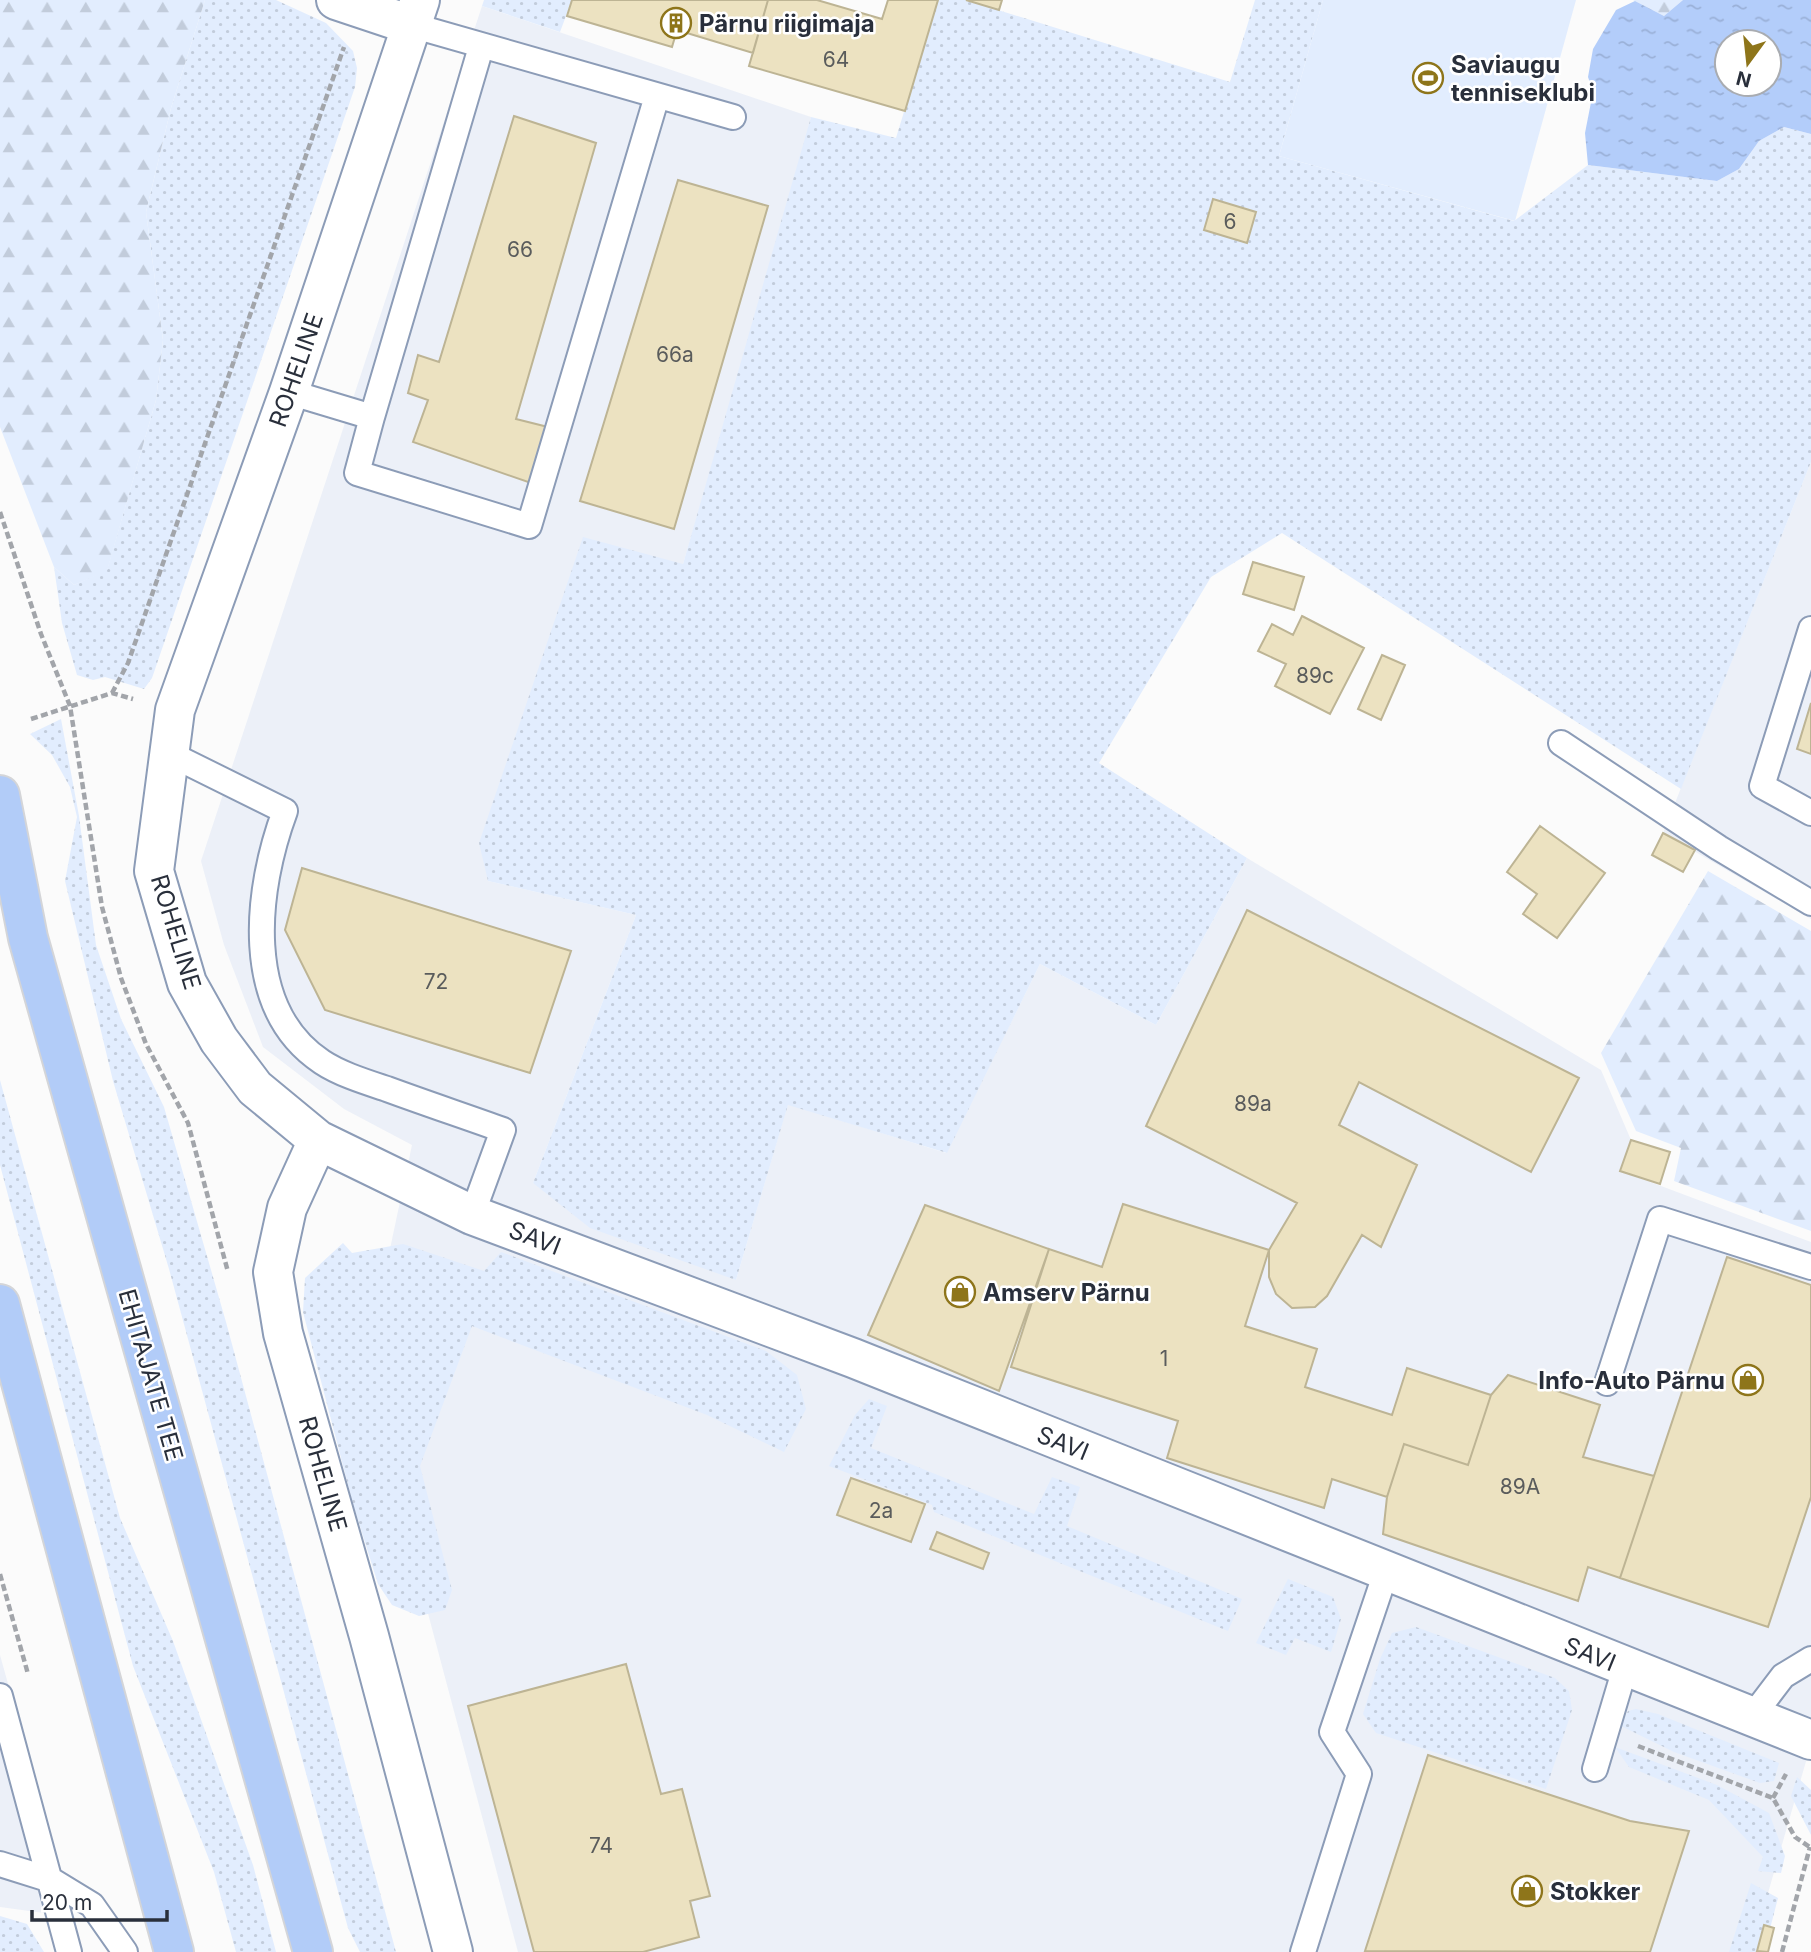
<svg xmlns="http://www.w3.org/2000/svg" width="1811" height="1952" viewBox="0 0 1811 1952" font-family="Inter,sans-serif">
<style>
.built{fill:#ecf0f8}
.grass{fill:url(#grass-dots)}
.forest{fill:url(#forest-firs)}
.pitch{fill:#e2edfe}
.water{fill:url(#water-ripples);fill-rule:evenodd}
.building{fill:#ece2c1;stroke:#bdb494;stroke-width:2}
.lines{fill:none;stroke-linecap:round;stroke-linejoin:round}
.service-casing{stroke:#8c9cb7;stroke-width:28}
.minor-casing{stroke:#8c9cb7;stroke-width:42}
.trunk-casing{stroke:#d4d5d8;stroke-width:42}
.path{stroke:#a2a5aa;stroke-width:4.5;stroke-dasharray:7 3.5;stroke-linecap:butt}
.service{stroke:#fff;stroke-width:24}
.minor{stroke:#fff;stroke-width:38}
.trunk{stroke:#b2ccf8;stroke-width:38}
.labels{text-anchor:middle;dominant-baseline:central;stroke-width:5;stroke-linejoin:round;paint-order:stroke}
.number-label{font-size:21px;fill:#5a5c5c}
.poi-label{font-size:24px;font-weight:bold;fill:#292f3b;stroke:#fff;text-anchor:start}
.street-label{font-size:24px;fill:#292f3b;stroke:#fff}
</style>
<defs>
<pattern id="grass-dots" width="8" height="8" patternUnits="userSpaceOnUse" patternTransform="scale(1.75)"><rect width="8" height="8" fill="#e2edfe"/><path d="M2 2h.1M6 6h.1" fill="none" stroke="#c2ccdb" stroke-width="1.8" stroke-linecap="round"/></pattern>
<pattern id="forest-firs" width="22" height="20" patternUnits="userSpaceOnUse" patternTransform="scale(1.75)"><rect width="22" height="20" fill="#e2edfe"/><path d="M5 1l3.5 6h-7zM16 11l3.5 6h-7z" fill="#c2ccdb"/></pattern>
<pattern id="water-ripples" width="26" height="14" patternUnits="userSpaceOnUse" patternTransform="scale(1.75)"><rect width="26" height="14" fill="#b3cdfa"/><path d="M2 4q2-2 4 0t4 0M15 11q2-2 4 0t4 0" fill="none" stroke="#9ab0d7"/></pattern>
</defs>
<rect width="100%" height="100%" fill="#fbfbfb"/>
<path class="built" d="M 482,6 L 811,117 L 794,190 L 683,564 L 488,881 L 636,915 L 533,1183 L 736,1280 L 788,1104 L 946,1153 L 1040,964 L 1156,1025 L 1247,858 L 1601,1070 L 1631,1140 L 1621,1171 L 1811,1242 L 1811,1744 L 1751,1952 L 518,1952 L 396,1493 L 369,1348 L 412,1145 L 344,1109 L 263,1047 L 224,945 L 201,861 Z
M 1811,462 L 1811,919 L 1663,833 Z
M 0,1655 L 73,1917 L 0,1907 Z"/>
<path class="grass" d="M 205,0 L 276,0 L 326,23 L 353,51 L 357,68 L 355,87 L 152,678 L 144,689 L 105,677 L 93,680 L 77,675 L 62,623 L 54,567 L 74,585 L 107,570 L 156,400 L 163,340 L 146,212 L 171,108 Z
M 484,0 L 572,0 L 560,32 L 482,6 Z
M 938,0 L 966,0 L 1230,82 L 1255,0 L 1323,0 L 1279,156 L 1514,221 L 1588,165 L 1717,181 L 1739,169 L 1759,141 L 1784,127 L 1811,134 L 1811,462 L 1681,789 L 1282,533 L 1211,577 L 1099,763 L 1247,858 L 1156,1025 L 1040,964 L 947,1153 L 788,1105 L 736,1280 L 590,1228 L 533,1183 L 636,915 L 488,881 L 479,843 L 583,537 L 683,564 L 811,117 L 896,138 Z
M 61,719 L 79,816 L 96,945 L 121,1019 L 164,1107 L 226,1322 L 396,1952 L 360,1952 L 348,1928 L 169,1269 L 113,1081 L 65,881 L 77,817 L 70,787 L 52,755 L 30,734 Z
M 0,1080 L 120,1518 L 173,1641 L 253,1865 L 276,1952 L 236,1952 L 214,1872 L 133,1666 L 0,1165 Z
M 343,1243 L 352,1253 L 403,1244 L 484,1271 L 501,1252 L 766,1351 L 797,1375 L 806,1409 L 784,1452 L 707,1415 L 472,1326 L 420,1466 L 452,1590 L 445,1610 L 419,1616 L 392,1605 L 378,1584 L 353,1504 L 303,1312 L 305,1278 Z
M 869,1399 L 887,1406 L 871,1448 L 1034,1514 L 1052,1477 L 1080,1487 L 1067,1526 L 1242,1599 L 1228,1631 L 934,1512 L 932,1505 L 829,1466 L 855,1415 Z
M 1288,1579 L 1333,1597 L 1341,1619 L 1331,1652 L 1295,1638 L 1286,1655 L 1256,1643 Z
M 1416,1627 L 1555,1678 L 1569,1691 L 1572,1710 L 1546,1789 L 1376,1733 L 1363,1714 L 1380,1659 L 1392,1633 Z
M 1636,1709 L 1658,1714 L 1779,1763 L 1774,1781 L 1760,1783 L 1674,1752 L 1621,1726 L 1628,1711 Z
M 1615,1747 L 1717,1785 L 1769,1813 L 1785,1856 L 1781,1873 L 1758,1871 L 1763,1857 L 1709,1800 L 1629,1767 Z
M 1797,1777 L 1811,1790 L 1811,1835 L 1791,1796 Z
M 1751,1883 L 1778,1898 L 1764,1952 L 1729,1952 Z
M 0,1916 L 27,1924 L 44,1952 L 0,1952 Z"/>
<path class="forest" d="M 0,0 L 205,0 L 171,108 L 146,212 L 163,340 L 156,400 L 107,571 L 74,585 L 54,567 L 0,427 Z
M 1633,0 L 1683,0 L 1664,16 Z
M 1708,871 L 1811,931 L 1811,1231 L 1674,1181 L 1681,1148 L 1636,1131 L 1601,1053 Z"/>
<path class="pitch" d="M 1323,0 L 1576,0 L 1515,221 L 1279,156 Z"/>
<path class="water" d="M 1683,0 L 1811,0 L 1811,134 L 1784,127 L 1759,141 L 1739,169 L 1717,181 L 1588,165 L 1585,133 L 1593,92 L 1588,77 L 1593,49 L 1616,10 L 1635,1 L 1664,16 ZM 1727,42 L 1769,42 L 1769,84 L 1727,84 Z"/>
<path class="building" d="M 572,0 L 768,0 L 753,53 L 677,30 L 672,47 L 567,16 Z
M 768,0 L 817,0 L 882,19 L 888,0 L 938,0 L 905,111 L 749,66 Z
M 966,0 L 1002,0 L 999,10 Z
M 514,116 L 596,143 L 516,419 L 548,427 L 531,483 L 413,442 L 428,400 L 408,393 L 418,355 L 439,362 Z
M 678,180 L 768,206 L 674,529 L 580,501 Z
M 1213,199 L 1256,212 L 1247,243 L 1204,230 Z
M 1253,562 L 1304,577 L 1294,610 L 1243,594 Z
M 1302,616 L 1364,648 L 1330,714 L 1275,686 L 1286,664 L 1258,651 L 1272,624 L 1293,635 Z
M 1382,655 L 1405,665 L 1381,720 L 1358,709 Z
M 1811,703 L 1811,754 L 1797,749 Z
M 1540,826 L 1605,873 L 1557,938 L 1523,914 L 1537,894 L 1507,872 Z
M 1663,833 L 1695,850 L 1683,872 L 1652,855 Z
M 302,868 L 571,951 L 530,1073 L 325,1010 L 285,930 Z
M 1247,910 L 1579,1078 L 1531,1172 L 1359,1082 L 1339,1125 L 1417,1165 L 1381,1247 L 1362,1235 L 1327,1296 L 1315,1307 L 1292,1308 L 1276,1294 L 1269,1277 L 1269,1250 L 1297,1203 L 1146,1126 Z
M 1631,1140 L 1670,1152 L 1660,1184 L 1620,1171 Z
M 1123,1204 L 1269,1250 L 1245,1326 L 1317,1349 L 1305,1387 L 1392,1415 L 1407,1368 L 1491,1395 L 1468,1465 L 1404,1444 L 1387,1497 L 1332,1479 L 1324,1508 L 1167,1458 L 1178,1421 L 1011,1367 L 1049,1249 L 1102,1267 Z
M 925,1205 L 1049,1249 L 999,1391 L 868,1335 Z
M 1727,1257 L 1811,1285 L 1811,1497 L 1768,1627 L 1620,1578 Z
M 1508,1375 L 1600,1405 L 1583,1457 L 1654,1476 L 1620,1578 L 1588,1567 L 1578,1601 L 1383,1534 L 1387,1497 L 1404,1444 L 1468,1465 L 1491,1395 Z
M 851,1478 L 925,1504 L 911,1542 L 837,1515 Z
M 937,1532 L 989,1553 L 983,1569 L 930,1549 Z
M 626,1664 L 661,1794 L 682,1789 L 710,1896 L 690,1901 L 699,1937 L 643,1952 L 534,1952 L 468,1706 Z
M 1428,1755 L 1630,1821 L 1689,1831 L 1650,1952 L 1365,1951 Z
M 1764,1925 L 1774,1928 L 1768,1952 L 1757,1951 Z"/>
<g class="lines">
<g class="service-casing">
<path id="service" d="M 411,25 L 733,117
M 289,392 L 372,417 L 481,47
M 372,417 L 357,473 L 529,526 L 657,96
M 1811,629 L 1762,786 L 1811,813
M 1561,743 L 1719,848 L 1811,903
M 168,753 L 285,811 C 256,889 241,1008 322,1062 C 340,1074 366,1082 387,1089 C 425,1103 464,1116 503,1130 L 472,1215
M 1607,1383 L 1660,1219 L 1811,1267
M 0,1696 L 69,1952
M 1751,1718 L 1783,1676 L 1811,1659
M 1595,1769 L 1625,1668
M 0,1864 L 51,1880 L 92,1905 L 125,1952
M 1303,1952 L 1359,1774 L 1332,1732 L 1386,1572"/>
</g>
<g class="minor-casing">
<path id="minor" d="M 336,0 L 411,25
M 420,0 L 289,392 L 175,710 L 154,871 L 187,983 L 219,1040 L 255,1088 L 318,1140 L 472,1215 L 853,1358 L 1811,1740
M 318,1140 L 287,1208 L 273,1272 L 283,1333 L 369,1636 L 453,1952"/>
</g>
<g class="trunk-casing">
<path id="trunk" d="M 0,795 L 28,938 L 313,1952
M 0,1304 L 174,1952"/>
</g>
<path class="path" d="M 0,512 L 41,634 L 70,706 L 102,907 L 121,978 L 146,1044 L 188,1123 L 228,1272
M 112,693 L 128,663 L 344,47
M 31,719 L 112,693 L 133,699
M 0,1574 L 28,1674
M 1638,1746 L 1773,1798 L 1795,1837 L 1811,1848
M 1773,1798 L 1786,1774
M 1782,1952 L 1810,1847"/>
<use href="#service" class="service"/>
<use href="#minor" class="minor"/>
<use href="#trunk" class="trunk"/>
</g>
<defs>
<g id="building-ring" transform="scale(1.575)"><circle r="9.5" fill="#fff" stroke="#8e751a" stroke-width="1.5"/><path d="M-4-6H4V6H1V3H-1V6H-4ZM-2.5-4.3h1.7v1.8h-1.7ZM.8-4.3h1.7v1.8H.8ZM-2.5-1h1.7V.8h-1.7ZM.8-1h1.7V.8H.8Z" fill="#8e751a"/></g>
<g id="stadium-ring" transform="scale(1.575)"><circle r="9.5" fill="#fff" stroke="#8e751a" stroke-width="1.5"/><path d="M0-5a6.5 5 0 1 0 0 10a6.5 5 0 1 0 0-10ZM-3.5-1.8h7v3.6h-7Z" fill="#8e751a"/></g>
<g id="shop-ring" transform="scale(1.575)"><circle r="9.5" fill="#fff" stroke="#8e751a" stroke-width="1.5"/><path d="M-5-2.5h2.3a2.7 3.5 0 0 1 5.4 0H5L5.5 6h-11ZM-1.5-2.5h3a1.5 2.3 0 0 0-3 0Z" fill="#8e751a"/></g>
</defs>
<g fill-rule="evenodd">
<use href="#building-ring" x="676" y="23"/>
<use href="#stadium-ring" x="1428" y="78"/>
<use href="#shop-ring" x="960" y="1292"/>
<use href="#shop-ring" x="1748" y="1380"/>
<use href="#shop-ring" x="1527" y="1891"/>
</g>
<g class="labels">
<g class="number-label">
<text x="836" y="59">64</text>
<text x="1230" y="221">6</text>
<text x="520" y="249">66</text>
<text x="675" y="354">66a</text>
<text x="1315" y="675">89c</text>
<text x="436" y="981">72</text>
<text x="1253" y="1103">89a</text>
<text x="1164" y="1358">1</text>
<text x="1520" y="1486">89A</text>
<text x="881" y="1510">2a</text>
<text x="601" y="1845">74</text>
</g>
<g class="poi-label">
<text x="699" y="23">Pärnu riigimaja</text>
<text x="1451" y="64">Saviaugu<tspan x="1451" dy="28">tenniseklubi</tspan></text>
<text x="983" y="1292">Amserv Pärnu</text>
<text x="1725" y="1380" text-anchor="end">Info-Auto Pärnu</text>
<text x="1550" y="1891">Stokker</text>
</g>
<g class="street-label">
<text transform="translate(296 370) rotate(-71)">ROHELINE</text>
<text transform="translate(176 932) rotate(73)">ROHELINE</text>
<text transform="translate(535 1238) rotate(21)">SAVI</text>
<text transform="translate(151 1375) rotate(74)">EHITAJATE TEE</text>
<text transform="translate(1063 1443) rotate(22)">SAVI</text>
<text transform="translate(323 1474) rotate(74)">ROHELINE</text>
<text transform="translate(1590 1654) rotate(22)">SAVI</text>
</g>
</g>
<g transform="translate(1748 63) rotate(195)"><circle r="33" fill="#ffffff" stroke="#a9acb1" stroke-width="2"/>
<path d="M0-5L12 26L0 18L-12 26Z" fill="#8e751a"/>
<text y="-10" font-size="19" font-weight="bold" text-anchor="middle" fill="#292f3b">N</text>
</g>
<path d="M32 1910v10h135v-10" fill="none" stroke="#292f3b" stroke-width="3.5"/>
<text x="42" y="1910" font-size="21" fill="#292f3b" stroke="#ffffff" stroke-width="5" paint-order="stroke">20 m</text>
</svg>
